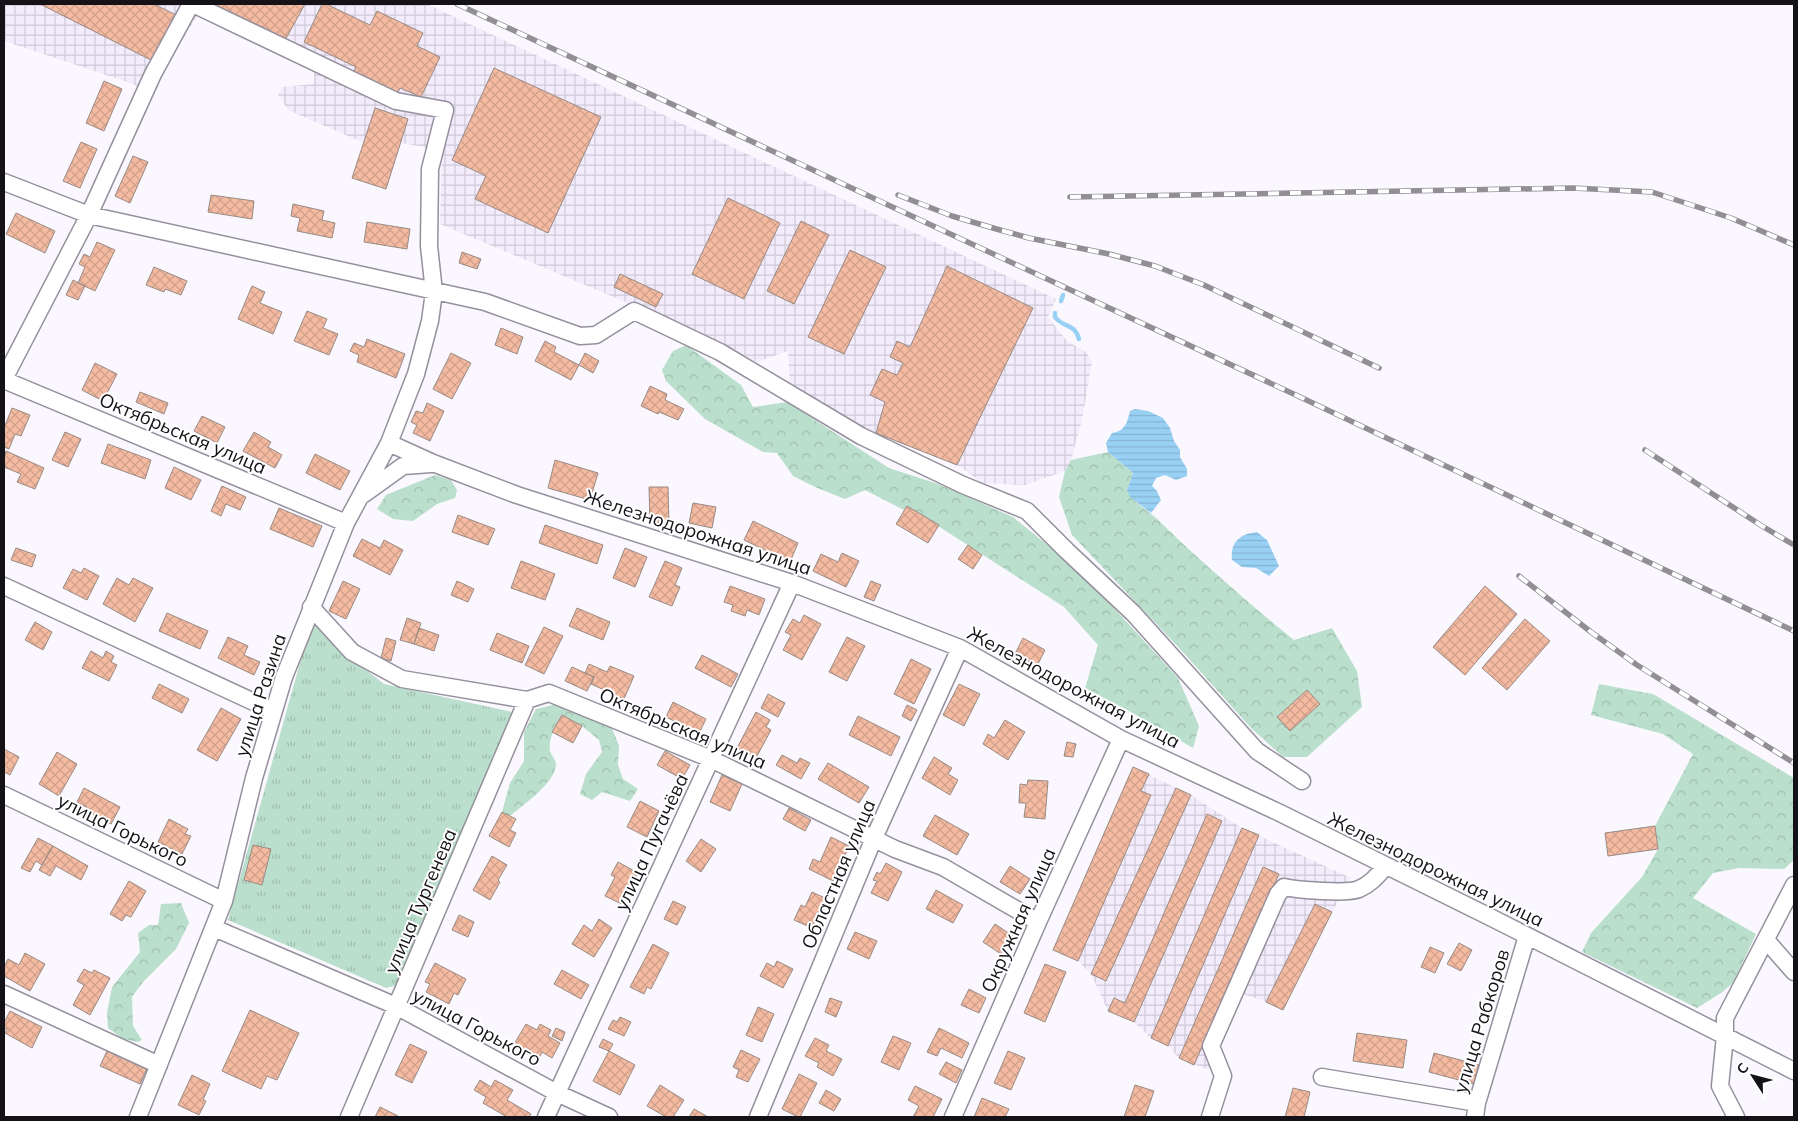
<svg xmlns="http://www.w3.org/2000/svg" width="1798" height="1121" viewBox="0 0 1798 1121" font-family="Mulish,sans-serif">
<style>
.industrial{fill:url(#industrial-grid)}
.grass{fill:url(#grass-tufts)}
.forest{fill:url(#forest-crowns)}
.water{fill:url(#water-rules)}
.lines{fill:none;stroke-linecap:round;stroke-linejoin:round}
.stream{stroke:#99d1f5;stroke-width:4.5}
.building{fill:url(#building-cross-hatch);stroke:#998a84}
.minor-casing{stroke:#94909d;stroke-width:19}
.minor{stroke:#fff;stroke-width:16}
.rail-casing{stroke:#918f94;stroke-width:5.5}
.rail{stroke:#fff;stroke-width:4;stroke-dasharray:11;stroke-linecap:butt}
.labels{text-anchor:middle;dominant-baseline:central;stroke-width:4;stroke-linejoin:round;paint-order:stroke}
.street-label{font-size:19px;fill:#141217;stroke:#fff}
</style>
<defs>
<pattern id="industrial-grid" width="8" height="8" patternUnits="userSpaceOnUse" patternTransform="scale(1.25)"><rect width="8" height="8" fill="#f3ecfd"/><path d="M0 4h8M4 0v8" fill="none" stroke="#cfc9d8"/></pattern>
<pattern id="grass-tufts" width="24" height="20" patternUnits="userSpaceOnUse" patternTransform="scale(1.25)"><rect width="24" height="20" fill="#badfcc"/><path d="M3 7l-1-3M5 7V3M7 7l1-3M15 17l-1-3M17 17v-4M19 17l1-3" fill="none" stroke="#9fbeae"/></pattern>
<pattern id="forest-crowns" width="20" height="18" patternUnits="userSpaceOnUse" patternTransform="scale(1.25)"><rect width="20" height="18" fill="#badfcc"/><path d="M2 6a3 3 0 1 1 6 0M12 15a3 3 0 1 1 6 0" fill="none" stroke="#9fbeae"/></pattern>
<pattern id="water-rules" width="6" height="5" patternUnits="userSpaceOnUse" patternTransform="scale(1.25)"><rect width="6" height="5" fill="#99d1f5"/><path d="M0 2.5h6" fill="none" stroke="#83b2d1"/></pattern>
<pattern id="building-cross-hatch" width="8" height="8" patternUnits="userSpaceOnUse" patternTransform="scale(1.25)"><rect width="8" height="8" fill="#f5bba2"/><path d="M0 0l8 8M0 8l8-8" fill="none" stroke="#d1a08b"/></pattern>
</defs>
<rect width="100%" height="100%" fill="#faf8fe"/>
<path class="industrial" d="M 4,4 L 427,4 L 1056,299 L 1048,317 L 1067,341 L 1086,352 L 1092,361 L 1082,420 L 1071,460 L 1065,471 L 1025,485 L 983,483 L 957,465 L 876,433 L 790,387 L 788,351 L 757,362 L 723,343 L 440,224 L 442,150 L 401,143 L 386,189 L 364,143 L 288,110 L 278,94 L 282,87 L 314,84 L 314,70 L 199,13 L 150,92 L 133,84 L 4,41 Z
M 1133,767 L 1191,795 L 1242,828 L 1351,878 L 1332,912 L 1266,1002 L 1243,994 L 1209,1070 L 1179,1058 L 1168,1046 L 1151,1038 L 1134,1022 L 1108,1011 L 1091,974 L 1078,961 L 1053,950 Z"/>
<path class="grass" d="M 312,620 L 348,656 L 384,684 L 512,712 L 501,744 L 398,985 L 386,988 L 228,920 Z"/>
<path class="forest" d="M 686,345 L 741,385 L 753,407 L 787,402 L 889,468 L 938,484 L 1013,517 L 1081,572 L 1178,678 L 1199,726 L 1193,748 L 1129,711 L 1085,688 L 1098,645 L 1064,607 L 907,506 L 904,510 L 865,490 L 845,499 L 815,487 L 793,476 L 777,453 L 763,452 L 705,419 L 666,381 L 662,370 L 673,351 Z
M 1108,452 L 1133,473 L 1127,490 C 1133,502 1146,509 1156,518 C 1200,561 1246,601 1294,640 L 1332,628 L 1357,671 L 1362,707 L 1307,757 L 1283,757 L 1251,728 L 1181,650 L 1072,535 L 1059,497 L 1065,471 L 1071,460 Z
M 435,475 L 451,480 L 457,490 L 455,498 L 437,504 L 413,521 L 393,519 L 377,509 L 386,495 Z
M 1599,684 L 1653,694 L 1794,778 L 1794,860 L 1784,869 L 1739,868 L 1713,873 L 1693,898 L 1756,934 L 1733,983 L 1721,993 L 1697,1008 L 1582,952 L 1591,933 L 1642,877 L 1658,849 L 1655,826 L 1693,754 L 1663,734 L 1591,715 Z
M 561,703 L 612,728 L 619,746 L 618,765 L 623,779 L 638,789 L 630,801 L 602,792 L 592,800 L 580,794 L 586,774 L 602,752 L 599,740 L 582,726 L 562,715 C 556,725 548,738 550,751 C 552,757 556,759 556,765 C 554,784 524,804 510,816 L 502,812 L 510,783 L 524,761 L 524,732 L 536,709 Z
M 181,903 L 189,923 L 176,949 L 143,982 L 132,997 L 133,1026 L 142,1040 L 138,1042 L 123,1039 L 108,1028 L 107,1013 L 112,987 L 140,952 L 138,933 L 149,925 L 158,925 L 161,904 Z"/>
<path class="water" d="M 1135,409 L 1148,411 L 1163,418 L 1170,428 L 1174,441 L 1180,450 L 1180,457 L 1187,469 L 1187,476 L 1176,480 L 1165,475 L 1156,478 L 1152,486 L 1157,491 L 1161,500 L 1151,513 L 1130,497 L 1127,490 L 1133,473 L 1108,452 L 1106,443 L 1112,433 C 1125,431 1127,423 1130,411 Z
M 1257,532 L 1267,540 L 1279,566 L 1269,576 L 1256,568 L 1242,567 L 1232,560 C 1230,542 1240,534 1257,532 Z"/>
<g class="lines">
<path class="stream" d="M 1061,301 L 1063,295
M 1055,313 L 1055,317 C 1064,329 1074,322 1079,339"/>
</g>
<path class="building" d="M 40,4 L 154,4 L 176,15 L 153,61 Z
M 213,4 L 305,4 L 284,42 Z
M 322,4 L 326,4 L 370,25 L 377,11 L 423,33 L 417,46 L 440,57 L 421,97 L 400,88 L 396,97 L 352,76 L 356,67 L 304,42 Z
M 494,68 L 601,117 L 548,233 L 475,199 L 486,176 L 452,160 Z
M 104,81 L 122,89 L 104,131 L 86,123 Z
M 375,108 L 408,119 L 386,189 L 352,178 Z
M 81,142 L 97,149 L 80,188 L 63,181 Z
M 133,156 L 148,162 L 130,203 L 115,196 Z
M 211,195 L 254,201 L 252,219 L 208,212 Z
M 728,198 L 780,223 L 744,299 L 692,274 Z
M 293,204 L 324,211 L 322,220 L 335,223 L 332,238 L 297,231 L 300,218 L 291,216 Z
M 16,213 L 55,231 L 45,253 L 6,234 Z
M 801,221 L 829,235 L 794,304 L 767,291 Z
M 367,222 L 410,229 L 407,249 L 364,242 Z
M 97,242 L 115,250 L 95,291 L 78,283 L 85,267 L 79,264 L 84,254 L 90,257 Z
M 850,250 L 886,267 L 844,354 L 808,337 Z
M 462,252 L 481,259 L 477,269 L 459,263 Z
M 947,266 L 1033,308 L 957,465 L 876,433 L 885,402 L 870,395 L 882,369 L 897,375 L 903,363 L 890,357 L 897,341 L 910,347 Z
M 154,267 L 187,281 L 181,295 L 165,289 L 164,292 L 146,285 Z
M 620,274 L 663,294 L 656,307 L 614,287 Z
M 73,280 L 85,286 L 78,300 L 66,295 Z
M 252,286 L 265,292 L 260,303 L 282,312 L 273,334 L 238,319 Z
M 307,311 L 327,319 L 323,328 L 338,334 L 329,355 L 294,341 Z
M 501,328 L 523,337 L 517,354 L 495,345 Z
M 367,339 L 405,354 L 396,378 L 357,362 L 359,355 L 350,351 L 354,343 L 364,347 Z
M 545,341 L 556,347 L 554,352 L 579,365 L 571,380 L 535,361 Z
M 451,353 L 471,363 L 452,399 L 433,389 Z
M 585,353 L 599,361 L 593,373 L 579,365 Z
M 95,363 L 117,374 L 103,401 L 82,390 Z
M 650,386 L 667,394 L 665,400 L 684,409 L 678,420 L 659,412 L 658,414 L 641,406 Z
M 140,392 L 168,403 L 164,414 L 136,402 Z
M 427,403 L 444,411 L 430,441 L 413,433 L 417,425 L 411,422 L 416,411 L 423,413 Z
M 12,408 L 30,415 L 21,436 L 15,434 L 9,449 L 4,447 L 4,428 Z
M 202,416 L 225,427 L 217,443 L 194,431 Z
M 65,432 L 81,439 L 68,467 L 52,460 Z
M 254,432 L 271,442 L 268,447 L 282,455 L 275,468 L 243,451 Z
M 108,444 L 151,460 L 145,479 L 101,463 Z
M 6,451 L 44,468 L 35,489 L 17,482 L 21,474 L 4,467 L 4,457 Z
M 315,454 L 350,471 L 340,490 L 306,473 Z
M 555,460 L 598,473 L 590,500 L 548,488 Z
M 174,467 L 201,480 L 191,500 L 165,488 Z
M 222,486 L 246,497 L 240,510 L 226,504 L 221,516 L 211,511 Z
M 649,487 L 668,487 L 669,523 L 650,523 Z
M 693,503 L 716,507 L 712,528 L 689,523 Z
M 907,506 L 939,525 L 928,543 L 896,524 Z
M 279,508 L 322,526 L 313,547 L 270,529 Z
M 458,515 L 495,529 L 488,545 L 452,532 Z
M 753,521 L 798,543 L 790,562 L 744,540 Z
M 545,525 L 603,545 L 597,564 L 539,543 Z
M 362,539 L 380,548 L 384,540 L 403,550 L 390,575 L 353,556 Z
M 968,545 L 982,555 L 973,569 L 958,559 Z
M 16,548 L 36,555 L 32,567 L 11,560 Z
M 625,548 L 647,557 L 635,587 L 613,578 Z
M 842,553 L 859,561 L 846,587 L 813,571 L 821,554 L 838,562 Z
M 521,561 L 555,574 L 545,600 L 511,588 Z
M 665,561 L 682,568 L 675,585 L 680,587 L 672,606 L 649,597 Z
M 84,568 L 99,576 L 87,600 L 63,588 L 73,569 L 81,573 Z
M 117,578 L 129,585 L 133,578 L 153,588 L 135,622 L 103,604 Z
M 343,581 L 360,589 L 346,619 L 329,611 Z
M 457,581 L 474,589 L 468,602 L 451,595 Z
M 871,581 L 881,585 L 874,601 L 864,597 Z
M 730,586 L 765,599 L 759,615 L 747,610 L 745,616 L 731,611 L 733,605 L 724,602 Z
M 1485,586 L 1517,614 L 1465,675 L 1433,647 Z
M 577,608 L 610,622 L 603,640 L 569,626 Z
M 167,613 L 208,631 L 200,649 L 159,631 Z
M 804,615 L 821,624 L 802,660 L 783,650 L 791,635 L 785,632 L 793,619 L 800,623 Z
M 407,618 L 421,623 L 414,644 L 400,640 Z
M 1525,619 L 1550,641 L 1507,690 L 1482,668 Z
M 35,622 L 52,632 L 43,650 L 25,640 Z
M 544,627 L 563,636 L 544,674 L 525,665 Z
M 419,628 L 439,635 L 434,651 L 414,644 Z
M 497,633 L 529,646 L 522,663 L 490,650 Z
M 228,637 L 248,646 L 244,655 L 260,662 L 254,675 L 218,658 Z
M 847,637 L 865,646 L 847,681 L 829,672 Z
M 386,638 L 396,641 L 391,661 L 381,658 Z
M 1023,638 L 1045,650 L 1037,666 L 1015,654 Z
M 91,651 L 103,658 L 106,651 L 114,656 L 111,662 L 117,665 L 109,681 L 82,668 Z
M 702,655 L 738,674 L 731,687 L 695,668 Z
M 911,659 L 931,669 L 914,704 L 894,694 Z
M 589,664 L 607,672 L 610,666 L 634,676 L 624,699 L 591,684 L 594,677 L 585,673 Z
M 572,667 L 594,677 L 587,691 L 565,681 Z
M 159,684 L 189,699 L 182,713 L 152,698 Z
M 959,684 L 980,694 L 964,726 L 943,715 Z
M 1307,690 L 1320,704 L 1290,731 L 1277,717 Z
M 768,694 L 785,703 L 778,717 L 761,708 Z
M 673,702 L 706,719 L 699,733 L 666,717 Z
M 907,705 L 917,710 L 911,721 L 902,716 Z
M 221,708 L 241,719 L 217,761 L 197,750 Z
M 756,712 L 770,720 L 766,727 L 771,730 L 756,758 L 737,748 Z
M 562,715 L 582,726 L 573,743 L 552,732 Z
M 858,716 L 900,737 L 891,756 L 849,735 Z
M 1005,720 L 1025,732 L 1008,760 L 983,744 L 988,734 L 994,738 Z
M 1067,742 L 1076,744 L 1073,757 L 1064,756 Z
M 4,749 L 19,757 L 10,775 L 4,772 Z
M 665,751 L 690,765 L 682,779 L 657,765 Z
M 57,752 L 77,764 L 59,796 L 39,784 Z
M 782,755 L 797,763 L 800,758 L 810,763 L 801,779 L 776,765 Z
M 934,757 L 952,768 L 948,774 L 958,780 L 950,795 L 922,778 Z
M 828,763 L 869,787 L 859,803 L 818,779 Z
M 1133,767 L 1149,774 L 1141,791 L 1151,795 L 1078,961 L 1053,950 Z
M 722,775 L 742,784 L 730,811 L 710,802 Z
M 1028,780 L 1048,781 L 1045,819 L 1024,817 L 1026,803 L 1019,803 L 1020,784 L 1027,785 Z
M 84,788 L 120,807 L 111,824 L 92,814 L 93,811 L 77,802 Z
M 1176,788 L 1191,795 L 1106,981 L 1091,974 Z
M 640,801 L 659,811 L 647,837 L 627,827 Z
M 789,808 L 811,820 L 805,831 L 783,819 Z
M 502,812 L 516,819 L 510,830 L 516,833 L 509,847 L 489,836 Z
M 1207,814 L 1222,821 L 1134,1022 L 1108,1011 L 1114,998 L 1125,1003 Z
M 935,815 L 969,834 L 957,855 L 923,836 Z
M 169,819 L 188,829 L 185,834 L 191,836 L 182,854 L 158,842 Z
M 1655,826 L 1658,849 L 1608,856 L 1605,833 Z
M 1242,828 L 1259,835 L 1168,1046 L 1151,1038 Z
M 831,837 L 849,846 L 833,881 L 809,869 L 813,859 L 820,862 Z
M 38,838 L 53,846 L 42,865 L 36,861 L 30,872 L 21,868 Z
M 701,839 L 716,849 L 701,872 L 686,861 Z
M 253,845 L 271,849 L 262,885 L 244,880 Z
M 53,846 L 88,866 L 81,880 L 56,866 L 50,876 L 39,870 Z
M 492,856 L 507,865 L 498,880 L 500,882 L 490,900 L 473,890 Z
M 618,862 L 638,873 L 622,904 L 605,896 L 615,877 L 611,875 Z
M 886,863 L 902,872 L 888,901 L 871,893 L 877,881 L 873,880 L 877,872 L 880,874 Z
M 1010,866 L 1030,879 L 1020,894 L 1000,882 Z
M 1263,867 L 1279,874 L 1194,1065 L 1179,1058 Z
M 129,881 L 146,891 L 131,917 L 126,915 L 122,921 L 110,914 Z
M 936,890 L 963,905 L 953,923 L 926,909 Z
M 812,892 L 825,898 L 812,928 L 794,920 L 801,905 L 805,907 Z
M 673,901 L 686,907 L 677,925 L 664,919 Z
M 1315,904 L 1332,912 L 1283,1010 L 1266,1002 Z
M 459,915 L 474,922 L 468,937 L 452,930 Z
M 599,919 L 612,928 L 594,957 L 572,944 L 584,925 L 592,931 Z
M 995,924 L 1013,936 L 1001,954 L 983,942 Z
M 855,932 L 877,941 L 869,959 L 847,949 Z
M 1459,943 L 1472,950 L 1461,971 L 1447,964 Z
M 653,944 L 669,953 L 651,989 L 647,987 L 644,994 L 630,987 Z
M 1430,947 L 1444,953 L 1435,973 L 1421,967 Z
M 25,953 L 45,964 L 30,991 L 4,976 L 4,967 L 8,959 L 19,965 Z
M 777,961 L 793,969 L 783,988 L 760,976 L 767,963 L 774,967 Z
M 435,963 L 466,979 L 458,995 L 454,993 L 449,1004 L 426,992 L 430,984 L 425,982 Z
M 1045,964 L 1066,972 L 1045,1022 L 1024,1013 Z
M 84,969 L 92,973 L 94,970 L 110,978 L 90,1015 L 73,1005 L 84,985 L 77,981 Z
M 562,970 L 589,985 L 581,999 L 554,984 Z
M 969,989 L 986,998 L 979,1013 L 961,1005 Z
M 830,998 L 842,1002 L 836,1017 L 825,1012 Z
M 758,1007 L 774,1014 L 762,1042 L 746,1035 Z
M 250,1010 L 299,1033 L 277,1080 L 267,1076 L 261,1089 L 222,1071 Z
M 10,1011 L 42,1027 L 32,1048 L 5,1033 L 7,1029 L 4,1028 L 4,1023 Z
M 620,1017 L 631,1022 L 624,1036 L 608,1029 L 613,1020 L 617,1022 Z
M 526,1024 L 537,1030 L 540,1024 L 551,1030 L 548,1036 L 560,1043 L 552,1058 L 542,1052 L 538,1060 L 513,1046 Z
M 556,1028 L 565,1032 L 562,1041 L 552,1036 Z
M 939,1028 L 969,1043 L 962,1058 L 941,1048 L 937,1056 L 927,1052 Z
M 1357,1033 L 1407,1040 L 1403,1068 L 1353,1061 Z
M 893,1036 L 911,1043 L 899,1070 L 881,1062 Z
M 815,1038 L 829,1045 L 826,1051 L 842,1059 L 833,1076 L 817,1067 L 819,1063 L 805,1056 Z
M 603,1039 L 613,1044 L 609,1051 L 599,1047 Z
M 410,1044 L 427,1052 L 412,1083 L 395,1075 Z
M 741,1050 L 760,1059 L 748,1082 L 736,1077 L 739,1070 L 733,1067 Z
M 107,1051 L 147,1068 L 140,1084 L 100,1066 Z
M 609,1051 L 635,1065 L 620,1095 L 593,1081 Z
M 1008,1051 L 1025,1058 L 1011,1090 L 994,1083 Z
M 1434,1053 L 1479,1065 L 1474,1084 L 1429,1072 Z
M 946,1062 L 962,1070 L 956,1083 L 939,1074 Z
M 799,1074 L 817,1083 L 800,1117 L 798,1117 L 782,1109 Z
M 192,1075 L 210,1084 L 203,1100 L 206,1101 L 199,1115 L 178,1105 Z
M 480,1080 L 491,1087 L 495,1080 L 513,1090 L 507,1100 L 531,1114 L 529,1117 L 507,1117 L 483,1103 L 486,1097 L 474,1090 Z
M 660,1085 L 684,1100 L 673,1117 L 666,1117 L 647,1106 Z
M 1135,1085 L 1154,1091 L 1145,1117 L 1124,1117 Z
M 915,1086 L 942,1099 L 933,1117 L 913,1117 L 919,1106 L 908,1100 Z
M 1293,1088 L 1310,1092 L 1304,1117 L 1285,1117 Z
M 826,1090 L 841,1099 L 834,1111 L 819,1103 Z
M 982,1098 L 1009,1109 L 1005,1117 L 974,1117 Z
M 380,1107 L 398,1116 L 397,1117 L 375,1117 Z
M 694,1109 L 708,1117 L 689,1117 Z"/>
<g class="lines">
<g class="minor-casing">
<path id="minor" d="M 4,182 L 89,215 L 485,302 L 580,336 L 596,335 L 634,311 L 720,352 L 861,436 L 963,485 L 1027,511 L 1067,551 L 1133,613 L 1257,751 L 1302,781
M 4,379 L 89,215 L 153,74 L 191,4
M 4,380 L 346,523
M 389,443 L 433,463 L 517,495 L 792,583 L 960,648 L 1121,739 L 1280,813 L 1492,918 L 1794,1071
M 364,494 L 403,466 L 431,464
M 4,586 L 273,711
M 311,607 L 352,652 L 402,679 L 527,700 L 549,693 L 711,759 L 895,849 L 943,867 L 1038,922
M 4,795 L 224,901
M 214,928 L 396,1006 L 557,1093 L 609,1117
M 1766,940 L 1794,972
M 4,994 L 159,1065
M 1322,1077 L 1477,1103
M 138,1117 L 224,901 L 254,778 L 284,677 L 346,523 L 389,443 L 416,374 L 430,321 L 434,292 L 429,246 L 430,169 L 445,110 L 396,101 L 193,4
M 349,1117 L 527,700
M 546,1117 L 792,583
M 758,1117 L 874,838 L 960,648
M 953,1117 L 1038,922 L 1121,739
M 1210,1117 L 1223,1076 L 1211,1046 L 1278,894 L 1284,887 C 1297,890 1348,894 1359,889 C 1371,884 1378,875 1386,866
M 1475,1117 L 1477,1103 L 1527,936
M 1736,1117 L 1720,1086 L 1725,1036 L 1725,1018 L 1794,885"/>
</g>
<use href="#minor" class="minor"/>
<g class="rail-casing">
<path id="rail" d="M 457,4 L 1298,396 L 1794,631
M 898,195 L 952,216 L 1000,230 L 1029,238 L 1109,254 L 1155,266 L 1204,285 L 1379,368
M 1070,197 L 1573,188 L 1652,192 L 1731,218 L 1794,245
M 1645,450 L 1762,526 L 1794,545
M 1519,576 L 1591,632 L 1637,665 L 1794,763"/>
</g>
<use href="#rail" class="rail"/>
</g>
<g class="labels">
<g class="street-label">
<text transform="translate(183 433) rotate(23)">Октябрьская улица</text>
<text transform="translate(698 532) rotate(18)">Железнодорожная улица</text>
<text transform="translate(1074 687) rotate(28)">Железнодорожная улица</text>
<text transform="translate(260 695) rotate(-72)">улица Разина</text>
<text transform="translate(683 728) rotate(23)">Октябрьская улица</text>
<text transform="translate(123 830) rotate(26)">улица Горького</text>
<text transform="translate(651 842) rotate(-65)">улица Пугачёва</text>
<text transform="translate(1436 869) rotate(26)">Железнодорожная улица</text>
<text transform="translate(838 874) rotate(-67)">Областная улица</text>
<text transform="translate(420 901) rotate(-67)">улица Тургенева</text>
<text transform="translate(1018 920) rotate(-66)">Окружная улица</text>
<text transform="translate(1481 1021) rotate(-73)">улица Рабкоров</text>
<text transform="translate(477 1027) rotate(28)">улица Горького</text>
</g>
</g>
<rect width="1798" height="1121" fill="none" stroke="#141217" stroke-width="10"/>
<g transform="translate(1753 1076) rotate(306)" stroke="#ffffff" stroke-width="4" paint-order="stroke">
<path d="M0-4L9 19L0 12L-9 19Z" fill="#141217"/>
<text y="-8" font-size="14" font-weight="bold" text-anchor="middle" fill="#141217">С</text>
</g>
</svg>
